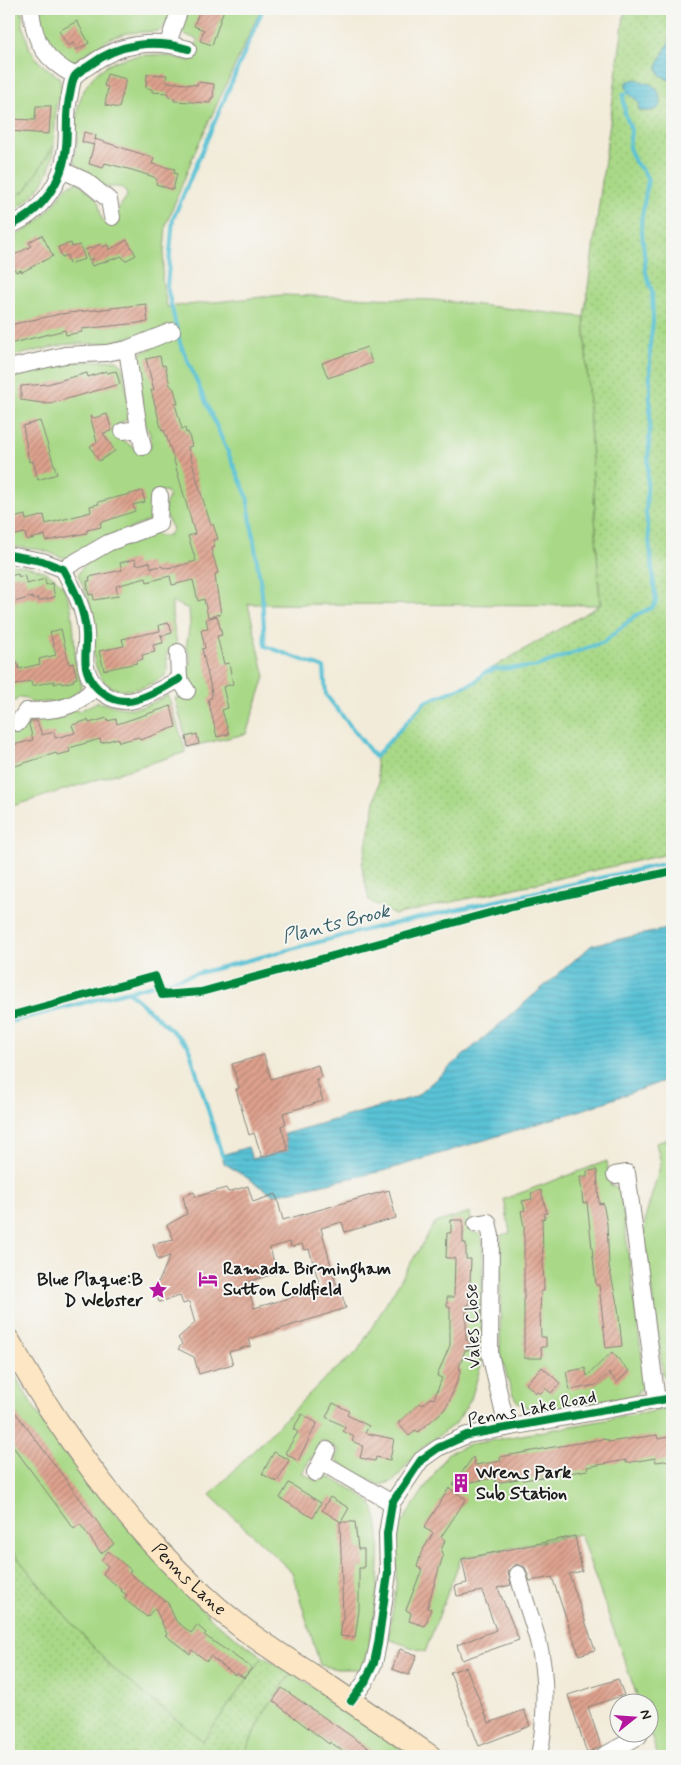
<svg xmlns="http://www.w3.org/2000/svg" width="681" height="1765" viewBox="0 0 681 1765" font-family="Mynerve,sans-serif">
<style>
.grass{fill:url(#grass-dots);stroke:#627a52}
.green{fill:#a9d987;stroke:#627a52}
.water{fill:url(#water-rules);stroke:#3b6f79}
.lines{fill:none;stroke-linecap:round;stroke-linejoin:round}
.stream{stroke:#5ac2d6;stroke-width:4}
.building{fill:url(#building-hatch);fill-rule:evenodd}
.minor-casing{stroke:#87847a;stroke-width:18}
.secondary-casing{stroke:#87847a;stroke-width:24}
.minor{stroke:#fff;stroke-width:16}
.secondary{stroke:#fce6c4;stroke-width:22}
.cycleway-casing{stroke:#f6f6f2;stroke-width:11}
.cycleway{stroke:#00873e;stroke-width:8}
.labels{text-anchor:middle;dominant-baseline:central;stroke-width:4;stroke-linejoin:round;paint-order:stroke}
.poi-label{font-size:18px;font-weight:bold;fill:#1c1c1c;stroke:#f6f6f2;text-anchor:start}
.street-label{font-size:18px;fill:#1c1c1c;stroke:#f6f6f2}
.water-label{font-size:19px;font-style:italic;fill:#355e66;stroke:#f6f6f2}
</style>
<defs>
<pattern id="grass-dots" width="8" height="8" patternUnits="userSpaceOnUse" patternTransform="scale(1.25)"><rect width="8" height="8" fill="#a9d987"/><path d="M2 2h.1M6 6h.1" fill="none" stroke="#91ba74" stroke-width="1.8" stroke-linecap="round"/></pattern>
<pattern id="water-rules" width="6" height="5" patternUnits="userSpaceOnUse" patternTransform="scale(1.25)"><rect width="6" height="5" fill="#5ac2d6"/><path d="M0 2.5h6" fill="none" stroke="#4ea6b7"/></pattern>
<pattern id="building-hatch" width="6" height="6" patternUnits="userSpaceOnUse" patternTransform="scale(1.25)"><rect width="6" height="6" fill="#dea28e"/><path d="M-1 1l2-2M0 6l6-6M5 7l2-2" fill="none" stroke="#b38373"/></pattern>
</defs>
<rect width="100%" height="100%" fill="#f6f6f2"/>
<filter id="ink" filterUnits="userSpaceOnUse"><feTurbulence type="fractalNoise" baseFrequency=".02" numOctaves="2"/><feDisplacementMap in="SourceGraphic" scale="10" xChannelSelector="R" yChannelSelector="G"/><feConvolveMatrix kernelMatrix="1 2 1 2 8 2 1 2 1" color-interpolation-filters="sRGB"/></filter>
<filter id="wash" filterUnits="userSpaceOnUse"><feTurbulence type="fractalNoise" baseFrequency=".0096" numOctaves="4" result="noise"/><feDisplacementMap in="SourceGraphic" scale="20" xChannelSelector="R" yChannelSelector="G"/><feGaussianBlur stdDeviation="1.12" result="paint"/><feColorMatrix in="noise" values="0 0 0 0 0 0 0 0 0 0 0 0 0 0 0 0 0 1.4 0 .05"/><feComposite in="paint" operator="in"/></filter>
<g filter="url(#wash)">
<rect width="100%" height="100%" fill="#f2ebd9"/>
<path class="grass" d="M 625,9 L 672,9 L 672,853 L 394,915 L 369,900 L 362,866 L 379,782 L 375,757 L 425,702 L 475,682 L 484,673 L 600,605 L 584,317 Z
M 54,145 C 53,175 35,200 9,213 L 9,199 L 26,190 Z
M 9,1547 L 51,1599 L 110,1666 L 203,1741 L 263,1657 L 292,1673 L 267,1708 L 243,1756 L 9,1756 Z"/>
<path class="green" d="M 9,9 L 22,9 L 23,27 L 30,49 L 40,63 L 59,77 L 62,91 L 56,105 L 54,145 L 26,190 L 9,199 Z
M 40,9 L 174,9 L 168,23 L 159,31 L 127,33 L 111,38 L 73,62 C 50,59 40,28 40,9 Z
M 185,9 L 261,9 L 194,154 L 166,225 L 162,279 L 167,307 L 282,295 L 434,300 L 584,317 L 600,605 L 248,604 L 265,677 L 246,734 L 188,747 L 175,698 L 187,699 L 195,689 L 187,673 L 191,658 L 186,647 L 190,623 L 189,609 L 172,602 L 172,615 L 177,645 C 160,651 170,662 166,675 C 138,694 102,702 94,658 C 92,645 95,632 93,619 C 91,603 85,590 78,575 L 81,569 L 87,564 L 87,560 L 154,531 L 159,536 L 168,536 L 173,529 C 170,522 163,515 165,506 C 167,499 171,498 166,491 L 153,492 L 151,498 L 155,507 L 150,520 L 64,558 L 42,550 L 9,546 L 9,490 L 13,489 L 15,480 L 9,462 L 9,388 L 13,377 C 43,360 84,362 117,360 L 122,365 L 131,416 L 120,424 L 117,436 L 138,451 L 151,448 L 150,434 L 145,424 L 136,357 L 143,352 L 154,347 L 148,332 L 108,343 L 67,344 L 9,357 L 9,239 C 36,227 51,211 67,186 L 78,182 C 84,188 91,193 96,199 C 103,208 97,220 108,224 L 127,196 C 124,183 115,188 104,187 L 75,163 C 73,156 77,148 77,140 C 77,131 75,122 77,113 C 86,55 143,47 190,61 L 198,40 L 180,32 Z
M 9,564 C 74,569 72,600 75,655 C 75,665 80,675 81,685 L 80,689 L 68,701 L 31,703 L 26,698 L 20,697 L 12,703 L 9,700 Z
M 168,695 L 186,752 L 9,807 L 9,712 L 11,724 L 24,726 L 36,717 C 46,718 57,721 65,716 C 69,713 71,711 76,709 L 77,712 L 97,702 C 131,710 135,713 168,695 Z
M 672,1138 L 672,1383 L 663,1376 L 644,1231 L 646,1215 L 661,1163 L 656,1143 Z
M 607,1161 L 610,1185 L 620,1188 L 645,1382 L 636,1395 L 629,1397 L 557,1410 L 555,1405 C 512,1416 513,1397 503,1361 L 500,1361 L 501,1235 L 510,1233 L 504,1199 Z
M 470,1212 L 472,1232 L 480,1234 L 483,1242 L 481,1365 L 471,1399 L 456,1423 L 418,1451 L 394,1481 L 379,1485 L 338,1462 L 336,1458 L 339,1450 L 322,1440 L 302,1473 L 318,1482 L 327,1476 C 340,1483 358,1491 369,1502 C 390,1521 374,1636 364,1663 L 360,1669 L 337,1669 L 320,1665 L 292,1572 L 210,1495 L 323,1380 L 357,1352 L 435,1223 Z
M 9,1366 L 47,1429 L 94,1489 L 176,1582 L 216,1623 L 263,1657 L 203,1741 L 110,1666 L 51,1599 L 9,1547 Z
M 672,1408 L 672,1756 L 658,1756 L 649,1730 L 648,1702 L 639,1702 L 580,1534 L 461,1558 L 425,1652 L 388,1639 L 396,1587 L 397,1530 L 448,1453 L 472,1444 Z
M 292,1673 L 411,1756 L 243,1756 L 267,1708 Z"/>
<path class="water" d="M 672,38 L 672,79 L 669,80 L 660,75 L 657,67 C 659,62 669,40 672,38 Z
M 635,79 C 653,85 659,84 661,105 C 656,111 647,113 639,110 L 639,103 C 632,95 625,94 626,82 Z
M 672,928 L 672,1078 L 582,1110 L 387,1170 L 274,1195 L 224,1163 L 222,1155 L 248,1147 L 252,1159 L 288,1150 L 284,1134 L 415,1097 L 592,945 Z"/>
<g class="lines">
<path class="stream" d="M 263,9 L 173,219 L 167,287 L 180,343 L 247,496 L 262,593 L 265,646 L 324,668 L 326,695 L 375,757 L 425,702 L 475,682 L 484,673 L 495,669 L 534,667 L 604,642 L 636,615 L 653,607 L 656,602 L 646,512 L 650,420 L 650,344 L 653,321 L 652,291 L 646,273 L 641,222 L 648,180 L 644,172 L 635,162 L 629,148 L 631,130 L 625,113 L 623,95 L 627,93
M 129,992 L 188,1045 L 222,1155
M 9,1022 L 369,929 L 672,862"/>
</g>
<g id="blocks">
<path class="building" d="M 200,9 L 224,9 L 212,45 L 200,41 L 204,30 L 194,26 Z
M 77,21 L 89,43 L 77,50 L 73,43 L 68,46 L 59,31 Z
M 107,74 L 126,79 L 119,108 L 105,105 L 108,87 L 104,86 Z
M 147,74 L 167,75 L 166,82 L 197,85 L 198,82 L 214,84 L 213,98 L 211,98 L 210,103 L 174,101 L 174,98 L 168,97 L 168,93 L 152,92 L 152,89 L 146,88 Z
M 36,106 L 51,106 L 49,134 L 9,131 L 9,119 L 35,120 Z
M 84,132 L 96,135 L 94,145 L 82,142 Z
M 95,139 L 154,158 L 152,164 L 175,169 L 174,173 L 177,174 L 173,190 L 156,184 L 157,180 L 154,177 L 132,170 L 105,163 L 103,168 L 89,164 Z
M 42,235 L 53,256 L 22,272 L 21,270 L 16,272 L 9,258 L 31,246 L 29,242 Z
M 127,240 L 136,255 L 125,261 L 122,256 L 92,266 L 90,262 L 94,258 L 89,260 L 85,250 L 101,244 L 102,247 L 108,245 L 109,250 Z
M 71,243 L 72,247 L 80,245 L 85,259 L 69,264 L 67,255 L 62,257 L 58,247 Z
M 146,304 L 148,322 L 82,329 L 82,332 L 66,335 L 65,330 L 9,344 L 9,325 L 60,314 Z
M 367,347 L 372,363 L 328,378 L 322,363 Z
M 160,356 L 162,366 L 165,365 L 170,385 L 174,389 L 178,404 L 175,404 L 182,429 L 185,428 L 186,433 L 188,432 L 192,446 L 188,447 L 199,487 L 211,525 L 213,524 L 218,539 L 213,540 L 215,547 L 211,548 L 218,573 L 215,574 L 216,584 L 221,614 L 208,617 L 204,599 L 198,601 L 193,580 L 172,585 L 170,576 L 147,582 L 146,578 L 116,586 L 118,596 L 94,600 L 93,594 L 89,595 L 87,581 L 90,581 L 89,577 L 122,570 L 120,563 L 135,559 L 136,565 L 150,562 L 151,568 L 162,566 L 163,568 L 175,567 L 196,561 L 188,536 L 195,534 L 171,450 L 164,430 L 162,431 L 151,390 L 154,390 L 146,359 Z
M 106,371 L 107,373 L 116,371 L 120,384 L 49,404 L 21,400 L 21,386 L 47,384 L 87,373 L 88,377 Z
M 107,414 L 112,431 L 103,433 L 115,451 L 99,461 L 90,446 L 97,442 L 90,416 L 94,418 Z
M 40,421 L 57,474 L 38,480 L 33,461 L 29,462 L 23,426 Z
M 142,491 L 145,502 L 133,505 L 135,511 L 100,523 L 101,527 L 87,530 L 87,533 L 46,541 L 45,535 L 27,540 L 25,533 L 15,535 L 14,532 L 9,534 L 9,519 L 25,515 L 26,520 L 44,515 L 46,524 L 91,512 L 90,506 L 99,504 L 98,502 Z
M 18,574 L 19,577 L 24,575 L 27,584 L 45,579 L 46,585 L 52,583 L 55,597 L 38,601 L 38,598 L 32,599 L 32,597 L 14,602 L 9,576 Z
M 217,616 L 222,635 L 217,636 L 224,664 L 229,663 L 233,684 L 223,687 L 228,708 L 222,710 L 229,734 L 217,737 L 208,699 L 211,698 L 212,693 L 202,649 L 205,648 L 201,630 L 208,629 L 206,619 Z
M 169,623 L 172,633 L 161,636 L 161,634 L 163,643 L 153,645 L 155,652 L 142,655 L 143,659 L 137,661 L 137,663 L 104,670 L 99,651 L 124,646 L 122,639 L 160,631 L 159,625 Z
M 61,629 L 69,664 L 73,663 L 77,678 L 73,679 L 74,681 L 62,684 L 61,682 L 54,684 L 54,681 L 32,686 L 31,681 L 11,686 L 9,683 L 9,664 L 17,661 L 19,669 L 40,664 L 39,659 L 56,655 L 50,632 Z
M 171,706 L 176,727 L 140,740 L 139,737 L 119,742 L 118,738 L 101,743 L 100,739 L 69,748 L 70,752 L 57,755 L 56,753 L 9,768 L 9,746 L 33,740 L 29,725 L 31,721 L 37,721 L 42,735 L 54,732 L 55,738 L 75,733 L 72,725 L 88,720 L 89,723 L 107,718 L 108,721 L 116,719 L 117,724 Z
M 197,734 L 199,744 L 188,747 L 186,737 Z
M 264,1055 L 271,1079 L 318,1065 L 321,1077 L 316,1079 L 323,1101 L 283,1113 L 286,1124 L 281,1126 L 288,1150 L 262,1157 L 254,1133 L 249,1135 L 236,1089 L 239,1088 L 232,1064 Z
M 597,1170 L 599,1204 L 603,1203 L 607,1224 L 609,1266 L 618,1308 L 622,1346 L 606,1348 L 599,1285 L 596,1285 L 587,1202 L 583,1203 L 580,1177 L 587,1177 L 587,1171 Z
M 248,1186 L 253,1202 L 276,1194 L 283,1220 L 389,1190 L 396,1218 L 345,1232 L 342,1222 L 321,1228 L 336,1284 L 338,1283 L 346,1308 L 249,1339 L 251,1346 L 229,1352 L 233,1364 L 199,1374 L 194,1357 L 178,1349 L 182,1344 L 178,1338 L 195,1323 L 189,1302 L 183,1304 L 180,1296 L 159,1302 L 157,1296 L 154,1295 L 152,1289 L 156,1282 L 159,1281 L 170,1256 L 158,1260 L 153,1244 L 174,1240 L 167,1225 L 187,1214 L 183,1196 L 194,1192 L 196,1197 L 226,1188 L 228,1192 ZM 290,1242 L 291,1247 L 302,1244 L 304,1250 L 309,1249 L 321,1289 L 254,1308 L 247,1282 L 277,1273 L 270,1248 Z
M 541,1190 L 547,1213 L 544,1214 L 545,1218 L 542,1219 L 544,1291 L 541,1291 L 540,1312 L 541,1337 L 546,1337 L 546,1347 L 541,1347 L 542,1358 L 524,1358 L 524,1227 L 521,1211 L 525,1210 L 522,1201 L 532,1199 L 531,1193 Z
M 451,1220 L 463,1220 L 463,1243 L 466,1243 L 466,1259 L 471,1259 L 469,1306 L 466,1305 L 466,1340 L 469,1340 L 469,1350 L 465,1350 L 459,1368 L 461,1369 L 457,1382 L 449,1402 L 443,1411 L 418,1432 L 416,1430 L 409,1436 L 398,1423 L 420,1403 L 422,1405 L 430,1398 L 434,1399 L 442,1378 L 437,1376 L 450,1345 L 450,1307 L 447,1307 L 447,1297 L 454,1297 L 455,1258 L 446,1258 L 447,1233 L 451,1233 Z
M 612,1352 L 629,1371 L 617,1382 L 609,1373 L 596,1385 L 570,1390 L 566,1372 L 585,1368 L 587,1376 Z
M 542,1367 L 560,1383 L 551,1393 L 545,1388 L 540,1394 L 538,1392 L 536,1393 L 526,1384 Z
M 333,1403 L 349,1411 L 347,1415 L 369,1426 L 365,1433 L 394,1439 L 390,1460 L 376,1457 L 375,1461 L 360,1458 L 363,1446 L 352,1441 L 354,1437 L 343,1431 L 345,1427 L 326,1417 Z
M 9,1404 L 114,1544 L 101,1553 L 80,1524 L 74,1529 L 9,1441 Z
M 302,1414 L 317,1423 L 298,1461 L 285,1453 L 298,1432 L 293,1429 Z
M 657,1435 L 658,1439 L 672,1436 L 672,1460 L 656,1462 L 655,1458 L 626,1463 L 626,1460 L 587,1467 L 588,1470 L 523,1480 L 523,1478 L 496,1483 L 495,1478 L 453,1485 L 473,1457 L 475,1465 L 501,1461 L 500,1457 L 548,1448 L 603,1439 L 608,1440 L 608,1442 Z
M 274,1452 L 289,1460 L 277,1482 L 262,1474 Z
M 289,1483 L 321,1503 L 313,1518 L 280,1498 Z
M 449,1488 L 466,1499 L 441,1537 L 445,1540 L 441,1551 L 443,1556 L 427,1608 L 431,1609 L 425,1626 L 409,1621 L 411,1613 L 406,1610 L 422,1569 L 417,1567 L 421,1553 L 433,1533 L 424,1528 Z
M 330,1497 L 349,1508 L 341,1522 L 322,1510 Z
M 340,1522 L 355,1522 L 358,1549 L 364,1549 L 364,1568 L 359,1568 L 359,1610 L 355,1638 L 340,1636 L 343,1616 Z
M 575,1536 L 582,1571 L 569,1574 L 595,1650 L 579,1655 L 552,1577 L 530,1581 L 525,1567 L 516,1564 L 508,1572 L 511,1585 L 498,1588 L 519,1640 L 462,1660 L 457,1645 L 496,1630 L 482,1591 L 457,1596 L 455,1586 L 467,1583 L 462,1559 Z
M 108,1551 L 131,1570 L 129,1573 L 168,1603 L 176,1621 L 191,1633 L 197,1625 L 206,1633 L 204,1635 L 252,1668 L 244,1678 L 237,1673 L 235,1675 L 210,1656 L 207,1661 L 192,1650 L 190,1654 L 165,1635 L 167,1634 L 155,1608 L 147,1617 L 124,1599 L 127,1595 L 121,1591 L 122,1590 L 103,1574 L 108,1566 L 101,1560 Z
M 400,1649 L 417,1655 L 409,1675 L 392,1669 Z
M 466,1667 L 489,1723 L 524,1710 L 530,1726 L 479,1746 L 450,1672 Z
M 618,1679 L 624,1695 L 588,1707 L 601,1746 L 587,1753 L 568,1695 Z
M 282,1688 L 312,1709 L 380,1756 L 350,1756 L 330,1742 L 329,1744 L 273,1701 Z"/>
</g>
</g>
<g filter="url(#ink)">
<use href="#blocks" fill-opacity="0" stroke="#87847a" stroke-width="1"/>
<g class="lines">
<g class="minor-casing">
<path id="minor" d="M 31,9 C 34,43 45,60 75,76
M 168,43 L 180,9
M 62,170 L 86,181 L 109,200 L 112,217
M 9,226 C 41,213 63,182 66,147 C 68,130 65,112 70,94 C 71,89 72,80 75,76 C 78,72 86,68 90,65 C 119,43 154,39 188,49
M 127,349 L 139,429
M 9,368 L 65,355 L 106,353 L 127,349 L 172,331
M 123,431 L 139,429 L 143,447
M 9,555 L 42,561 L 63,569 C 74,589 85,610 86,633 C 87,645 84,656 86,667 C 91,690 115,707 138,699 C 153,695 167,686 179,679
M 63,569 L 108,543 L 159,524 L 160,496
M 178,652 L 179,679 L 187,691
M 18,723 L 26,711 C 54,711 76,709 95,687
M 615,1175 L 627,1173 L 657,1401
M 476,1224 L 488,1222 L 491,1236 L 490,1354 L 507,1428
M 321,1462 L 392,1503
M 315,1473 L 327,1450
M 518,1574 C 523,1596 532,1618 538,1641 C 547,1674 546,1722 539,1756
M 351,1701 L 365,1682 L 374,1663 L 378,1644 L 388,1573 L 387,1534 L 392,1503 L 421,1460 L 438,1448 L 467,1435 L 672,1398
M 603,1756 L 639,1736"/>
</g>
<g class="secondary-casing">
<g id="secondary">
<path id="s1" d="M 9,1341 C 66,1444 151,1558 245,1630 C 272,1650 302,1668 330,1687 C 364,1710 397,1733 430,1756"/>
</g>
</g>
<use href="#minor" class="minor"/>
<use href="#secondary" class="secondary"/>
<g class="cycleway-casing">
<path id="cycleway" d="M 9,226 C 41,213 63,182 66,147 C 68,130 65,112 70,94 C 71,89 72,80 75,76 C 78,72 86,68 90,65 C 119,43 154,39 188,49
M 9,555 L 42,561 L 63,569 C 74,589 85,610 86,633 C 87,645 84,656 86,667 C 91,690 115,707 138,699 C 153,695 167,686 179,679
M 9,1016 L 155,976 L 162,995 L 201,992 L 507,908 L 672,871
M 351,1701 L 365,1682 L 374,1663 L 378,1644 L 388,1573 L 387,1534 L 392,1503 L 421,1460 L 438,1448 L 467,1435 L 672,1398"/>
</g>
<use href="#cycleway" class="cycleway"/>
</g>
</g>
<defs>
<g id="hotel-bare" transform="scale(1.5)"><path d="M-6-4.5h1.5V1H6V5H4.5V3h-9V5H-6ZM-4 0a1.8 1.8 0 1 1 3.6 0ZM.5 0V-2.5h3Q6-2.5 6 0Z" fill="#b5179e" stroke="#f6f6f2" stroke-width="2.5" paint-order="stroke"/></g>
<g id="sight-bare" transform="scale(1.5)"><path d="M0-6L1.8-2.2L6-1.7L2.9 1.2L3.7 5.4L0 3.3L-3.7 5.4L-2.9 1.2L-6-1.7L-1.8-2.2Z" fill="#b5179e" stroke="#f6f6f2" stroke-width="2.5" paint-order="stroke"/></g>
<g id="building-bare" transform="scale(1.5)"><path d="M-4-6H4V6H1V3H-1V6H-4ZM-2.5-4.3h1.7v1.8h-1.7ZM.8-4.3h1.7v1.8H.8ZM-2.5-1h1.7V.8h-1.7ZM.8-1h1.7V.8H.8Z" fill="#b5179e" stroke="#f6f6f2" stroke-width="2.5" paint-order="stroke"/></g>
</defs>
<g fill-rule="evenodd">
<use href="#hotel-bare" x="208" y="1279"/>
<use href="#sight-bare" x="158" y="1290"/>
<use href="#building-bare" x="461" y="1483"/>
</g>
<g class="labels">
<g class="poi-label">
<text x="223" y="1269">Ramada Birmingham<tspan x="223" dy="21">Sutton Coldfield</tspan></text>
<text x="143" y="1280" text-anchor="end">Blue Plaque:B<tspan x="143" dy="21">D Webster</tspan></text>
<text x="476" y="1473">Wrens Park<tspan x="476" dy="21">Sub Station</tspan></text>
</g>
<g class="street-label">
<text transform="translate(473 1326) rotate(-92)">Vales Close</text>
<text transform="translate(532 1409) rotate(-11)">Penns Lake Road</text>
<text stroke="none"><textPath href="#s1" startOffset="300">Penns Lane</textPath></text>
</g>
<g class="water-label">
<text transform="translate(336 924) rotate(-14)">Plants Brook</text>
</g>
</g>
<rect width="681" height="1765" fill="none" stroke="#f6f6f2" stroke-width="30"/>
<g transform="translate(634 1718) rotate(73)"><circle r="24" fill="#f6f6f2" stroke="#9f9f9c"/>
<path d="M0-4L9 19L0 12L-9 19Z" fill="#b5179e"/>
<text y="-8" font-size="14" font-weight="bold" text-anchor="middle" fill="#1c1c1c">N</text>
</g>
</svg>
